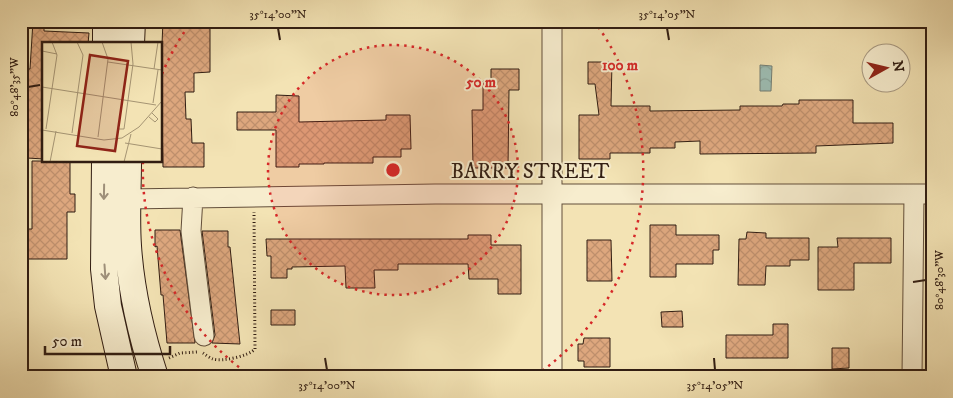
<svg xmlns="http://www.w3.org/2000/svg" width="953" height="398" viewBox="0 0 953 398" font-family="'IM FELL DW Pica',serif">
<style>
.water{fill:url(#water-waves);stroke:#727d73}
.building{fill:url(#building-cross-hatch);stroke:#311d12}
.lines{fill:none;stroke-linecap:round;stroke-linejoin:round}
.street-casing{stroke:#624e3a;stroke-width:21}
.secondary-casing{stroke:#311d12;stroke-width:28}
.path{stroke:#311d12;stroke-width:3;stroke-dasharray:1 2.5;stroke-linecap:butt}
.street{stroke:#f7edce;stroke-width:19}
.secondary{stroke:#f7edce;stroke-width:26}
.oneway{stroke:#9e8f79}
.ticks{fill:none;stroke:#311d12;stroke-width:2}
.ring{fill:none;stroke:#d62828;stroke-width:2.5;stroke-dasharray:2.5 5}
.labels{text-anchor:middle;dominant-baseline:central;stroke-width:4;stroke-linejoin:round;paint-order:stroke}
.street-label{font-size:21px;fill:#311d12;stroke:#f7edce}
.inset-road{fill:none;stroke:#a59473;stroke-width:1}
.view{fill:#8f2418;fill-opacity:0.15;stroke:#8f2418;stroke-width:2.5}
.inset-edge{fill:none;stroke:#311d12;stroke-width:2.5}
.centre{fill:#d62828;stroke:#f7edce;stroke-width:2.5}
.ring-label{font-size:15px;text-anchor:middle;font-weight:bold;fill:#d62828;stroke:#f7edce;stroke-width:4;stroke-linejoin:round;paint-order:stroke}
.neatline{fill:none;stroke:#311d12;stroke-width:2}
.ticks-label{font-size:12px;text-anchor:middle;fill:#311d12}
</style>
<defs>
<pattern id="water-waves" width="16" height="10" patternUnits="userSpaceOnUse" patternTransform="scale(1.25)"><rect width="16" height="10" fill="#9dbdb3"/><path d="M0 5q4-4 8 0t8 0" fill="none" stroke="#88a299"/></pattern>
<pattern id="building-cross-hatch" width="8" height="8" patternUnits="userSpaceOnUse" patternTransform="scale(1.25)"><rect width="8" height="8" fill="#dda77e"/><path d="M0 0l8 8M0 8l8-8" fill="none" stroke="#be8f6c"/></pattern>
</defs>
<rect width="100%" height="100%" fill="#f3e3b4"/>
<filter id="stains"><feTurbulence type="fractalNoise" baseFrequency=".004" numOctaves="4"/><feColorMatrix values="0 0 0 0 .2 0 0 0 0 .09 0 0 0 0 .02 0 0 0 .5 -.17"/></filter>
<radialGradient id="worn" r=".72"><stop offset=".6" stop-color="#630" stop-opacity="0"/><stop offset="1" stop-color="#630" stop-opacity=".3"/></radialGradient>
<path class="water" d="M 760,65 L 772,66 L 771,91 L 760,91 Z"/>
<path class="building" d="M 33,21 L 44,21 L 44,31 L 89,33 L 88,44 L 44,44 L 44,159 L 27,158 L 27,132 L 25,132 L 27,94 L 26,69 L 30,69 Z
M 163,21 L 210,21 L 210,72 L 194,73 L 194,92 L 185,92 L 186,119 L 191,119 L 192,143 L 204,143 L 204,167 L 163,167 L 161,67 Z
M 588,62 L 612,62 L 611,106 L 650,106 L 650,111 L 740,110 L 740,106 L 782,106 L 783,104 L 799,104 L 799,100 L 853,100 L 853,123 L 893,123 L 893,143 L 816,146 L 816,153 L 700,154 L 700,141 L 675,142 L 675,148 L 650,148 L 650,153 L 610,153 L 610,159 L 579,159 L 579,115 L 599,115 L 595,84 L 588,84 Z
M 491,69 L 519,69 L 519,90 L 509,90 L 508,168 L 473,168 L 472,110 L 483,110 L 483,81 L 491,80 Z
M 276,95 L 299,96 L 299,122 L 386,120 L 386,115 L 410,115 L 411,149 L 401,149 L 401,157 L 373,157 L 373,163 L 324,163 L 324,164 L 299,164 L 299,167 L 276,167 L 276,130 L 237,130 L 237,112 L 276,112 Z
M 32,161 L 70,161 L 70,194 L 75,194 L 75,212 L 67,212 L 67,259 L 25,259 L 25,229 L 32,229 Z
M 650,225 L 676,225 L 676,235 L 719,235 L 719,250 L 713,250 L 713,264 L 676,264 L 676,277 L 650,277 Z
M 155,230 L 180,230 L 195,343 L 167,343 L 163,295 L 161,295 L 157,246 L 155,247 Z
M 202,231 L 228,231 L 228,247 L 230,247 L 240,344 L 212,343 L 215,335 Z
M 747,232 L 766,233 L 766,238 L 809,238 L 809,260 L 790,260 L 790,266 L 766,266 L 765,285 L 738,285 L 739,239 L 746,239 Z
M 468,235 L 491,235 L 491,245 L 521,245 L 521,294 L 498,294 L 498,279 L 469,279 L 468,264 L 398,264 L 398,270 L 374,270 L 375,288 L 346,288 L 345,266 L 292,267 L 292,269 L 287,269 L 287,278 L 271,278 L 271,256 L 267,256 L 266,239 L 468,239 Z
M 837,238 L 891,238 L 891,263 L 854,263 L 854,290 L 818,290 L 818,247 L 838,247 Z
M 587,240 L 611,240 L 612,281 L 587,281 Z
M 271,310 L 295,310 L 295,325 L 271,325 Z
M 682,311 L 683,327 L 662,327 L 661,312 Z
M 773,324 L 788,324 L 788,358 L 726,358 L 726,335 L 773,335 Z
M 584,338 L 610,338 L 610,367 L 584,367 L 584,361 L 578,361 L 578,344 L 583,344 Z
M 832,348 L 849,348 L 849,368 L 832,369 Z"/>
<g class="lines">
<g class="street-casing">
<path id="street" d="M 552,21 L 552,377
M 193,197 L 191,231 L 204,336
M 128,199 L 435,194 L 932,194
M 912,377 L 914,195"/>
</g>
<g class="secondary-casing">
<path id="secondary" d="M 106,44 L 106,21
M 131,44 L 132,21
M 105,161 L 104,269 L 108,306 L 124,377
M 128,161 C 128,189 126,218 128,246 C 131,291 141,334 155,377"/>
</g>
<path class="path" d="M 203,353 C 206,355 210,358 213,359 C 222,362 249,356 255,349 L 254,212
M 169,358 L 180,353 L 197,352"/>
<use href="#street" class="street"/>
<use href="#secondary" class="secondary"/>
</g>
<defs><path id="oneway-shaft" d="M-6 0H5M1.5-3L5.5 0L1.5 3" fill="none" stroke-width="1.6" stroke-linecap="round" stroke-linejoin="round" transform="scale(1.25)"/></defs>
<g class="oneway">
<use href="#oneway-shaft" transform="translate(104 192) rotate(91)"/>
<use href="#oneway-shaft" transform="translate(105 272) rotate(86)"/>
</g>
<path class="ticks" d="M 278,28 L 280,40M 667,28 L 669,40M 28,87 L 40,85M 913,282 L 926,280M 325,358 L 327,370M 714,358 L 715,370"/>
<circle cx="393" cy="170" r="125" fill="#d62828" fill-opacity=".12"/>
<g class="ring">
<circle cx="393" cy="170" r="125"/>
<path d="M251 376A250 250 0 0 1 143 161M162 74A250 250 0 0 1 192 21M594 21A250 250 0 0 1 535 376"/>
</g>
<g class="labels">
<g class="street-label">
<text x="530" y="172">BARRY STREET</text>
</g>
</g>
<g transform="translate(42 42)">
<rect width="120" height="120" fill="#f3e3b4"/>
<path class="inset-road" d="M 0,9 L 15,12M 66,20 L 120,28M 112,27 L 116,0M 0,45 L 114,63M 111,61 L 116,28M 107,75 L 113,80 L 116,77 L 110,71M 4,87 L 15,13 L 10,0M 77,87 L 82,87 L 91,22 L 89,0M 0,88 L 62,98 L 80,96 L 97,85 L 120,59M 30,91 L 41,13 L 35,0M 56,95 L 66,17 L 60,0M 83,101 L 120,107M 8,120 L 14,89M 82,120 L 89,92"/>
<path class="view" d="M 48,13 L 86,19 L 73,109 L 35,104 Z"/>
<rect width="120" height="120" class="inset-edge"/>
</g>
<circle cx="393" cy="170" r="8" class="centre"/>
<g class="ring-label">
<text x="620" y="70">100 m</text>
<text x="481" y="87">50 m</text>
</g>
<rect width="953" height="398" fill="none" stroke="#f3e3b4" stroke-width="55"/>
<g transform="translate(886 68) rotate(82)"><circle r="24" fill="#f7edce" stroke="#a89a83"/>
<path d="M0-4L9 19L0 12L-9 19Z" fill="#8f2418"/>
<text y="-8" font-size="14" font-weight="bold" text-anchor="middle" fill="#311d12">N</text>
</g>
<path d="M45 346v8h125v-8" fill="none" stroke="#311d12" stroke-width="2.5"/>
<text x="52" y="346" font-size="15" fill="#311d12" stroke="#f7edce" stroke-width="4" paint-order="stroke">50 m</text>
<rect x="28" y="28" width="898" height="342" class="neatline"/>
<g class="ticks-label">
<text x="278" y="18">35°14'00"N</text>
<text x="667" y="18">35°14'05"N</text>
<text transform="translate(14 87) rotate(-90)" y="4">80°48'35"W</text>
<text transform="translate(939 280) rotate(-90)" y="4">80°48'30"W</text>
<text x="327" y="389">35°14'00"N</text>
<text x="715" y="389">35°14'05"N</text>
</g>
<rect width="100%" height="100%" filter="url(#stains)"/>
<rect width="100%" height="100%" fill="url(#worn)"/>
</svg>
